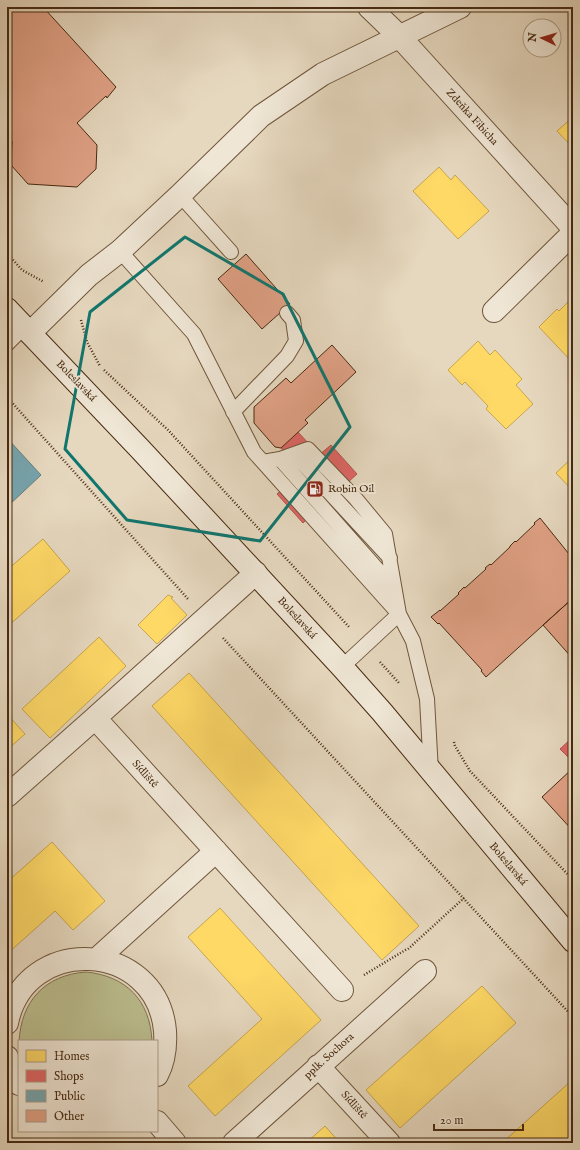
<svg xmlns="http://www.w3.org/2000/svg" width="580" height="1150" viewBox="0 0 580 1150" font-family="'IM FELL English',serif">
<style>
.green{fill:#bbbd8e;stroke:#817450}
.homes{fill:#ffd966;stroke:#c8a44c}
.shops{fill:#e06666;stroke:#b2544c}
.public{fill:#76a5af;stroke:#688080}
.building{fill:#e0a185;stroke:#472a11}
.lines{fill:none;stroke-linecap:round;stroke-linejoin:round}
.service-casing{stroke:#6f563c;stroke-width:16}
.minor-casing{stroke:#6f563c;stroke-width:24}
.secondary-casing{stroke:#472a11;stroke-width:24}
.path{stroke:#472a11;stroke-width:2.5;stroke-dasharray:1 2;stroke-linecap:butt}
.service{stroke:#efe6d5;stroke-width:14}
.minor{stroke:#efe6d5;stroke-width:22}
.secondary{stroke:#efe6d5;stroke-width:22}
.marked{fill:none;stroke:#0f766e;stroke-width:3;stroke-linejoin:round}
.labels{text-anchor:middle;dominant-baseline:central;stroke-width:4;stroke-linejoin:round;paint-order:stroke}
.street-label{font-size:11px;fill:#472a11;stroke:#efe6d5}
.poi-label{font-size:11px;fill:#472a11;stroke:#efe6d5;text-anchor:start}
</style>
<rect width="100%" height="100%" fill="#e6d8bf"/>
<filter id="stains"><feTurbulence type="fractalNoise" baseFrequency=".005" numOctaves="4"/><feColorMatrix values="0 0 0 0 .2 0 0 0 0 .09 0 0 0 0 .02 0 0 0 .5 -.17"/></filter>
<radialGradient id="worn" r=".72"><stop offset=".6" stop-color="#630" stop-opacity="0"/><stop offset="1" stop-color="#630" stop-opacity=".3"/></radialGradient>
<path class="green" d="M 86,972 C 126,976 150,1000 152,1041 L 19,1041 L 19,1044 L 19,1042 C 21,1001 45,975 86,972 Z"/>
<path class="homes" d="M 573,117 L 573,148 L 557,131 Z
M 439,167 L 451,180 L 455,175 L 489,211 L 458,239 L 413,191 Z
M 573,297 L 573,363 L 539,327 L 557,309 L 559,311 Z
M 478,341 L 490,355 L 495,350 L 522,379 L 516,385 L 533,404 L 506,429 L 486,409 L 488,406 L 465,382 L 462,385 L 448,370 Z
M 573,457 L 573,491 L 556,473 Z
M 43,539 L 70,571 L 7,627 L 7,570 Z
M 168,595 L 173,597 L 171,598 L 187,615 L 157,644 L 138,625 Z
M 99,637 L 126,666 L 50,738 L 22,709 Z
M 189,673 L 419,926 L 382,960 L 152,706 Z
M 7,714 L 25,734 L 7,750 Z
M 52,842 L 105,901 L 73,930 L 55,911 L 7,954 L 7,882 Z
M 220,908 L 321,1020 L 215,1116 L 188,1086 L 262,1019 L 188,937 Z
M 482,986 L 516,1023 L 400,1128 L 366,1090 Z
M 570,1082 L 573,1086 L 573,1143 L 502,1143 Z
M 325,1126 L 340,1143 L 306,1143 Z"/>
<path class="shops" d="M 298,432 L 319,455 L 331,445 L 357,474 L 303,523 L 277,494 L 302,471 L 281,448 Z
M 573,737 L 573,762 L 560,749 Z"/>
<path class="public" d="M 7,438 L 41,475 L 7,507 Z"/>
<path class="building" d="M 7,7 L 43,7 L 116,87 L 107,98 L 106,96 L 77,123 L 97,145 L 96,169 L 77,187 L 28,184 L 11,165 L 12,141 L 7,136 Z
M 246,254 L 290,304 L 262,329 L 218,279 Z
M 332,345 L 356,372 L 305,420 L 308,423 L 281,448 L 275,447 L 254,423 L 254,407 L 286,378 L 291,383 Z
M 540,518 L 573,559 L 573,598 L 486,677 L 481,671 L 482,670 L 439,623 L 438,624 L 431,617 L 440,610 L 440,611 L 459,594 L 458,593 L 464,587 L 465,588 L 486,569 L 485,568 L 490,564 L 491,565 L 510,547 L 510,546 L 515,541 L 516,542 L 535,524 L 534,523 Z
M 573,598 L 573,659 L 543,625 Z
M 573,768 L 573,831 L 542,797 Z"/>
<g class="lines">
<g class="service-casing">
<path id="service" d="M 180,195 L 231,252
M 120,251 L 194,334 L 254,452 L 399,614 L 342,667
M 7,344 L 24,327
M 233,412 L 287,356 L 296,341 L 293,320 L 287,313
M 294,454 L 390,558
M 280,459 L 393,587
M 263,462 L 280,459 L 308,449 L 356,499 L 385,534 L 399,614 L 413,641 L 427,699 L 431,772"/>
</g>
<g class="minor-casing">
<path id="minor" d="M 369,7 L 399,36 L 573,228
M 494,311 L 573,233
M 30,333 L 89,275 L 120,251 L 180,195 L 261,116 L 323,74 L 460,7
M 256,573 L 95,718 L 342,990
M 7,796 L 95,718
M 97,959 L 216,851
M 7,1023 C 25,933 157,940 165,1031 C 166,1046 164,1062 157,1075
M 7,1057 L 12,1072 L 19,1084
M 318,1066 L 389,1143
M 157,1122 L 175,1143
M 234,1143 L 425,971"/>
</g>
<g class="secondary-casing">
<path id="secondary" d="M 7,309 L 141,450 L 342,667 L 382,712 L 573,941"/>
</g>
<path class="path" d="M 7,253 L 22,270 L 44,282
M 81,320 L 87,342 L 100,366
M 104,370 L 168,430 L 350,628
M 7,397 L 188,599
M 223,638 L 573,1017
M 380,662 L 399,683
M 454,742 L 455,746 L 470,771 L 573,880
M 408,949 L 464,898
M 364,975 L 407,949"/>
<use href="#service" class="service"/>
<use href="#minor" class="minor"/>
<use href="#secondary" class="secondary"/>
</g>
<path class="marked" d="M 185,237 L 283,294 L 350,427 L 260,541 L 127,520 L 65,449 L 90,312 Z"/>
<defs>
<g id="fuel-square" transform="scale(0.9)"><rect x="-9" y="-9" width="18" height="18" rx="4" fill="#8f2418" stroke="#efe6d5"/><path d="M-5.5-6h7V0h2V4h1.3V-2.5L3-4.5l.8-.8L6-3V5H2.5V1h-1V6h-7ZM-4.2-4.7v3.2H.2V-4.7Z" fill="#fff"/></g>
</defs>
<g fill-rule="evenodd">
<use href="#fuel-square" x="315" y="489"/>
</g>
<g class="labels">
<g class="street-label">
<text transform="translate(472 117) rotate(48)">Zdeňka Fibicha</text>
<text transform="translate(76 381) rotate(46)">Boleslavská</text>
<text transform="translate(297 618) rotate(48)">Boleslavská</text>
<text transform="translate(145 774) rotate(48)">Sídliště</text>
<text transform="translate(508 864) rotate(50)">Boleslavská</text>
<text transform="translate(329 1056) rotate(-42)">pplk. Sochora</text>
<text transform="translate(354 1105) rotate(48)">Sídliště</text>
</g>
<g class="poi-label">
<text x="328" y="489">Robin Oil</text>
</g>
</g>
<rect width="580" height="1150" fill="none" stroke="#e6d8bf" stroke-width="24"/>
<rect x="8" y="8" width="564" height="1134" fill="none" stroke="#472a11" stroke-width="2"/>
<rect x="12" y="12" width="556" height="1126" fill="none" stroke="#472a11"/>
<rect x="18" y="1040" width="140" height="92" fill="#efe6d5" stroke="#ac9b87"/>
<rect x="26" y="1050" width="20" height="12" fill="#ffd966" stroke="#ac9b87"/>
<text x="54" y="1060" font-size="12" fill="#472a11">Homes</text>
<rect x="26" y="1070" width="20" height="12" fill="#e06666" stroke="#ac9b87"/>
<text x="54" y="1080" font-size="12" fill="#472a11">Shops</text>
<rect x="26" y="1090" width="20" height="12" fill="#76a5af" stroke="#ac9b87"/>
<text x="54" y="1100" font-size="12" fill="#472a11">Public</text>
<rect x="26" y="1110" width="20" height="12" fill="#e0a185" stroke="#ac9b87"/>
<text x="54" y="1120" font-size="12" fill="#472a11">Other</text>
<g transform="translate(542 38) rotate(275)"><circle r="19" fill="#efe6d5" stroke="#ac9b87"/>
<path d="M0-3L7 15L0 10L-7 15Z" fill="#8f2418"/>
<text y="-6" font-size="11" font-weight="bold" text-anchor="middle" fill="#472a11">N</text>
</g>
<path d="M434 1124v6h89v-6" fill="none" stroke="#472a11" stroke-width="2"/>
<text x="440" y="1124" font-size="12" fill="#472a11" stroke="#efe6d5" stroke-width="3" paint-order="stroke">20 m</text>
<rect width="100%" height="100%" filter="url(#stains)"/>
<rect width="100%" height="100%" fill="url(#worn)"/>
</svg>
